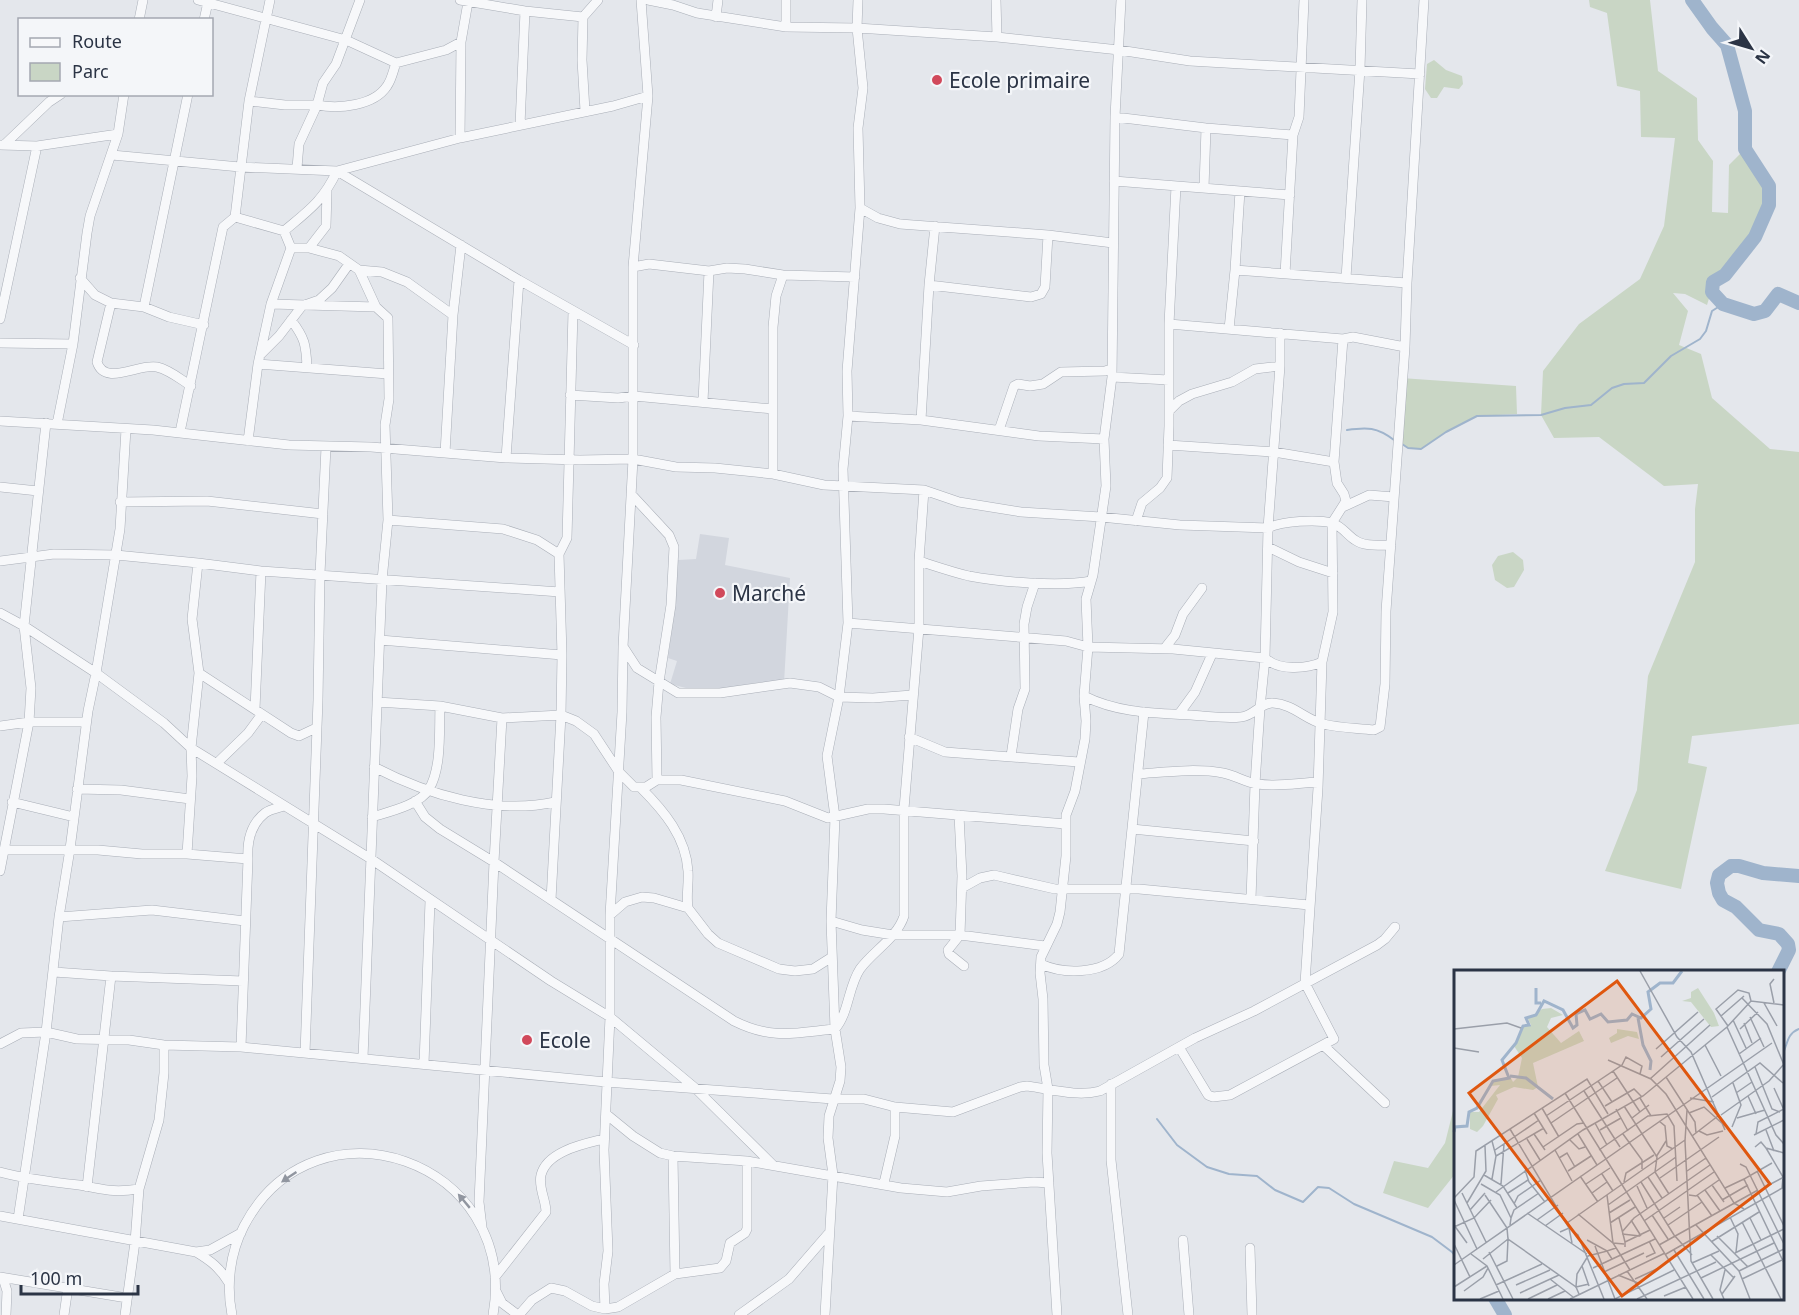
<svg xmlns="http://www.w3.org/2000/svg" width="1799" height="1315" viewBox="0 0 1799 1315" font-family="'Noto Sans',sans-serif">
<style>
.built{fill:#d2d6de}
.green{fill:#c9d6c5}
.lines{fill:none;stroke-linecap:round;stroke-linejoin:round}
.stream{stroke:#9fb4cc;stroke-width:2}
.river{stroke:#9fb4cc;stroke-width:14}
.street-casing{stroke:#a9aeb7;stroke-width:10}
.street{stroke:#f7f8fa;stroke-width:9}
.oneway{fill:#9196a0}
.poi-dot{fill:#d1495b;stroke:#f4f6f9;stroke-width:2}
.labels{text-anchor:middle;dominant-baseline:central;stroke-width:4.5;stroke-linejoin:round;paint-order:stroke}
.poi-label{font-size:21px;fill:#2b3445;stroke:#f4f6f9;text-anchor:start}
.inset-river{fill:none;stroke:#9fb4cc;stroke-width:3}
.inset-road{fill:none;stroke:#9a9fa9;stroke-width:1.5}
.view{fill:#df570f;fill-opacity:0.15;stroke:#df570f;stroke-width:3}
.inset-edge{fill:none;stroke:#2b3445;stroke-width:3}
</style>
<rect width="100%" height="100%" fill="#e4e7ec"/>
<path class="built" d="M 700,534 L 729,538 L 725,565 L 790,578 L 784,683 L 761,682 L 726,688 L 694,690 L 670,684 L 677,661 L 668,658 L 673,622 L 678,560 L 696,559 Z"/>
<path class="green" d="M 1589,0 L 1650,0 L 1658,71 L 1697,98 L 1698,140 L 1713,161 L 1712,212 L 1728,213 L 1729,165 L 1745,149 C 1753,160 1764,171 1768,184 C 1778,210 1734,269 1714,282 L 1707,305 L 1685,294 L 1673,293 L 1688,311 L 1679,345 L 1701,354 L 1712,398 L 1770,449 L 1799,452 L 1799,724 L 1692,736 L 1688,763 L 1707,767 L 1681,889 L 1605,871 L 1637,790 L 1648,676 L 1695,562 L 1695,509 L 1698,484 L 1664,486 L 1599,437 L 1554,438 L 1541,415 L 1543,371 L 1579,324 L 1640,279 L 1664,226 L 1675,138 L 1641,137 L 1640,91 L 1617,86 L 1607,13 L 1590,7 Z
M 1434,60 L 1446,70 L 1462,76 L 1463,84 L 1459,89 L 1444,87 L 1437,98 L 1431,98 L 1425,89 L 1427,64 Z
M 1401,378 L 1516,386 L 1517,414 L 1477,416 L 1446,432 L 1421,449 L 1408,448 L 1397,442 Z
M 1513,552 L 1523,560 L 1524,570 L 1514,587 L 1507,588 L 1495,580 L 1492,565 L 1498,556 Z
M 1455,1103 L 1455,1174 L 1428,1208 L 1383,1193 L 1394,1161 L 1428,1168 L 1445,1143 Z"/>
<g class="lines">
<path class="stream" d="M 1347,430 C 1367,427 1377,427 1394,440
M 1402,444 L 1408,448 L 1421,449 L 1446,432 L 1477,416 L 1541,415 L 1565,408 L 1591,405 L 1612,388 L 1624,384 L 1644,383 L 1671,356 L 1700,339 L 1706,331 L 1712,311 L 1723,304
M 1782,1055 C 1788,1045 1786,1034 1799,1029
M 1157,1119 L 1177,1145 L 1207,1167 L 1229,1174 L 1257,1176 L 1275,1190 L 1303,1202 L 1318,1187 L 1329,1188 L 1354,1204 L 1432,1237 L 1452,1252 L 1456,1257"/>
<path class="river" d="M 1692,0 L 1712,28 L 1727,45 L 1745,111 L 1745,149 L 1769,186 L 1769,205 L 1755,237 L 1725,275 L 1713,282 L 1712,292 L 1723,304 L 1754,314 L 1765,311 L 1778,294 L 1799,303
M 1778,972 L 1789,950 L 1788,944 L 1779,934 L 1759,930 L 1736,907 L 1723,900 L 1719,893 L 1717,883 L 1719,875 L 1731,866 L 1739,866 L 1763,873 L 1799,876
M 1495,1298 L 1505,1315"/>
<g class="street-casing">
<path id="street" d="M 198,0 L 346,40 L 396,63 L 446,50 L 461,42
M 460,0 L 525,11 L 583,17 L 598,0
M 648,0 L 673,5 L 697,13 L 786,27 L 857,28 L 997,37 L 1119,50 L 1190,61 L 1420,74
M 996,0 L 997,37
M 583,17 L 582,60 L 585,111
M 716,17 L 718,0
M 139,20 L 143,0
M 204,20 L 208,2
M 786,27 L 786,0
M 249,101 L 285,105 L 317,105 L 323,83 L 336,64 L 360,0
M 1115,117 L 1206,128 L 1293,135
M 520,125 L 525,11
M 460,138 L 461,42 L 468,2
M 0,145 L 37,146 L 118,134
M 4,145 L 49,102 L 61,94
M 112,155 L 240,167 L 337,171 L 519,280 L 634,345
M 297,168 L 299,144 L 317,105 C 339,109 374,106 387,86 C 392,79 393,71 396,63
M 1114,181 L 1290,195
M 1204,188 L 1206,128
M 860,208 L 878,218 L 900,224 L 1048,235 L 1113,243
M 235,217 L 284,231 L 291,248 L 271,304 L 258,364 L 248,441
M 284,231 C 308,211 323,201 337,171 L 460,138 L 613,106 L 648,96
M 291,248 L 309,248 L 339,256 L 359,270 L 382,272 L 407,282 L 453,315
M 309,248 L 326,226 L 327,191
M 633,267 L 649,264 L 709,271 L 727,268 L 745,269 L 783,275 L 855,277
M 359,270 L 376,307 L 388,318 L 389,399 L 385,425 L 388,520 L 382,580 L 363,1058
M 1235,270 L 1407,283
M 1285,274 L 1293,135 L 1299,117 L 1304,0
M 80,278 L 95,295 L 111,303 L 144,307 L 169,317 L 204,325
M 1346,278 L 1360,69 L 1362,0
M 929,285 L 1031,297 L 1041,294 L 1045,287 L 1048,235
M 111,303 L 97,362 C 105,387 139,363 157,367 C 170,370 180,379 191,386
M 271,304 L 376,307
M 144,307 L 188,94
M 0,319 L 37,146
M 291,320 C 305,338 306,345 307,367
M 1169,324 L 1343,339 L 1353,337 L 1405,347
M 1229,329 L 1235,270 L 1240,191
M 0,343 L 73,344
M 260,355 L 279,336 L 302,306 L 319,300 L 332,288 L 349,264
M 258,364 L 388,374
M 1112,377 L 1169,380
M 570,395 L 618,398 L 634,396 L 773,409
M 703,402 L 709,271
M 1169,411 L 1179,401 L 1192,394 L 1232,382 L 1255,369 L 1280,366
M 848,416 L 921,420 L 1039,436 L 1104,439
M 921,420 L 929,285 L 935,226
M 0,421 L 153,430 L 289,445 L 371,447 L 506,458 L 580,460 L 633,459 L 676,467 L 715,468 L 773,474 L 824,485 L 924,490 L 959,502 L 1021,512 L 1101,517 L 1180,525 L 1268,528 C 1282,521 1317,519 1332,523 C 1342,526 1347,535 1355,540 C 1365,547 1379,545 1391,545
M 57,424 L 73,344 L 87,233 L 90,216 L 118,134 L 124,94
M 999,430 L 1014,386 L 1018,384 L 1030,386 L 1043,384 L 1061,372 L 1105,371 L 1111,369
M 180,432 L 223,227 L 235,217 L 249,101 L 270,0
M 1168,445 L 1274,452 L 1334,462
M 445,453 L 453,315 L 461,245
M 506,458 L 519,280
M 773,474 L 773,327 L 776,296 L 783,275
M 0,487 L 38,491
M 631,494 L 669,535 L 674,547 L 671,605 L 659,682 L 656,717 L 657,780
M 120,502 L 207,501 L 323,514
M 1343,507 L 1369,495 L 1394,497
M 388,520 L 503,529 L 537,540 L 559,554
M 1136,521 L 1142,503 L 1160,488 L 1167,478 L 1169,426 L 1169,324 L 1176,186
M 1268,547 L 1299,562 L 1333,573
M 0,561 L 54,554 L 116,555 L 198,563 L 261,571 L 560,592
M 919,561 C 935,566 952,572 969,576 C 1001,582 1059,587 1091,581
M 0,613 L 24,626 L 96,673 L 164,723 L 191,748 L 371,859 L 551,981 L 610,1017 L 694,1087 L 773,1165
M 848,623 L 1066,641 L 1088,647 L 1173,649 L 1265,658 C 1279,671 1306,669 1322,662
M 380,640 L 562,655
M 624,648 L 637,668 L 678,693 L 720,693 L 790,683 L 819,687 L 839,697 L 873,698 L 912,695
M 1164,649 L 1175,635 L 1183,614 L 1202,588
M 199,673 L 291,733 L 299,736 L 316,728
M 1084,696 C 1118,713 1153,713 1191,715 C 1207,716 1225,719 1241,717 C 1254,716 1261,702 1273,703 C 1293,704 1306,720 1323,724 C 1339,728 1357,728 1374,730 L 1380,727 L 1385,684 L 1386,611 L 1405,347 L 1407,283 L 1424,0
M 377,702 L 440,706 L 502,718 L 561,715 L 576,721 L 594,734 L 619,772 L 634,787 L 646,787 L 657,780 L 681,780 L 785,801 L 828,818 L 868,809 L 884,809 L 1066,824
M 255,709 L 261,571
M 1179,714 L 1195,692 L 1212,654
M 0,726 L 29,722 L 86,722
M 909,737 L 945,752 L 1079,762
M 1011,756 L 1018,709 L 1025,689 L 1024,624 L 1027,607 L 1035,583
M 217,763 L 248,733 L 262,714
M 374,767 C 428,795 495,815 555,802
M 1139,774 C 1166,772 1196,768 1223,773 C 1235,775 1246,783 1258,784 C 1279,787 1297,783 1318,782
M 641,788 C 664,811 686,837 688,871 C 689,883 686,895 688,908
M 77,789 L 121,790 L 190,799
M 415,801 L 425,817 L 440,829 L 494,862 L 734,1021 C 772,1040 794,1033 835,1029 C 849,1013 848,987 860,969 C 873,951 897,938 904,916 L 904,809 L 919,628 L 919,561 L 924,490
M 12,802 L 74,817
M 959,815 L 962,876 L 960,935 L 948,950 L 949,954 L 964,966
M 372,817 C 388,812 420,805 429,789 C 442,768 439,729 440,706
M 1132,829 L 1254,841
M 5,850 L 98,850 L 142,854 L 187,854 L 248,859
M 187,854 L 192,776 L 191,748 L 199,673 L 192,619 L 198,563
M 0,871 L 29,722 L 31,688 L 24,626 L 46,423
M 962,888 L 980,878 L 994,875 L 1055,889 L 1139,889 L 1309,905
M 1251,899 L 1255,784 L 1260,708 L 1265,658 L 1268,528 L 1280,366 L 1280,333
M 551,900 L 561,715 L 562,655 L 559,554 L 567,538 L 573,311
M 610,915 L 625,902 L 642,897 L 654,898 L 688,908 L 708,934 L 718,943 L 779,969 L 795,971 L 813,969 L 832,957
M 59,917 L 152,910 L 245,921
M 831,921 L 862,930 L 893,935 L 960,935 L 1045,946
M 1041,964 C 1062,974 1103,975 1119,954 L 1144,712
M 54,972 L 111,976 L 243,981
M 0,1044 L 21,1033 L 46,1032 L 77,1039 L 129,1040 L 164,1045 L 241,1047 L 606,1082 L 833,1099 L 864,1099 L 895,1107 L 953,1112 L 1020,1087 L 1027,1086 C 1051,1089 1077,1097 1100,1091 L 1195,1038 L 1254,1011 L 1377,945 L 1385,939 L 1395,927
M 1323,1045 L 1385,1103
M 241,1047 L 248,859 C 247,842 251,824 265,813 C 270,809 278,808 284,806
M 1179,1047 L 1208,1095 L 1213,1097 L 1230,1095 L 1334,1039 L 1305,983 L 1318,788 L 1322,662 L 1333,612 L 1332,523 L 1346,501 L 1344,494 L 1337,483 L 1334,462 L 1343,339
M 305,1053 L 318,700 L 320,574 L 326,447
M 424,1064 L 430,901
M 1111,1084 L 1111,1160 L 1128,1315
M 606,1114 L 633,1136 L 660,1153 L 673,1156 L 747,1161 L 901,1188 L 947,1192 L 981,1186 L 1034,1182 L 1049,1183
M 673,1156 L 675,1274
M 0,1172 C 26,1179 52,1182 79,1185 C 104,1189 111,1193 139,1189 L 135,1242 L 125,1315
M 884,1183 L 895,1136 L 895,1107
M 87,1187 L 111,976
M 139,1189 L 159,1120 L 164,1073 L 164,1045
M 0,1216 L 196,1252 L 210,1250 L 241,1233
M 18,1219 L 46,1032 L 59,917 L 70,849 L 88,711 L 96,673 L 120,529 L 126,429
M 482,1227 L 479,1202 L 494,862 L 502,718
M 1183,1240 L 1189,1315
M 1250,1248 L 1252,1315
M 196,1252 C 211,1261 220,1268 229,1283
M 0,1277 L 127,1298
M 495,1277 L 546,1212 C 546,1200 538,1187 541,1175 C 547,1151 584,1144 604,1139
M 3,1278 L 7,1291 L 6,1315
M 496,1291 L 502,1303 L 518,1315
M 605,1309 L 604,1284 L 608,1251 L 604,1150 L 610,1017 L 610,915 L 622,712 L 623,647 L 633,459 L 633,267 L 648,96 L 641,0
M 64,1315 L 68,1287
M 232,1315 C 226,1285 230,1253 244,1226 C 315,1090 520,1160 493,1315
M 519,1315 L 532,1300 L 551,1288 L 565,1291 L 592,1306 L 605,1309 L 618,1307 L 675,1274 L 720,1268 L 726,1261 L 730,1243 L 745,1233 L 747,1229 L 747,1161
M 739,1315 L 789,1279 L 828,1234
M 825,1315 L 833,1175 L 828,1138 L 829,1116 L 840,1081 L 841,1067 L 835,1029 L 831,921 L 835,817 L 827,756 L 839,697 L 848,623 L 843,469 L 848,416 L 847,371 L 860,208 L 858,128 L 863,88 L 857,28 L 858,0
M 1057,1315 L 1047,1153 L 1048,1089 L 1044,1065 L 1043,999 L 1040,973 L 1041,957 L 1057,924 L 1060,912 L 1066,856 L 1066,815 L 1075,791 L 1085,739 L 1086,721 L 1084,696 L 1088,647 L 1086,599 L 1093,575 L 1106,486 L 1104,439 L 1112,377 L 1115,117 L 1121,0"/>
</g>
<use href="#street" class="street"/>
</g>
<defs><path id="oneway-solid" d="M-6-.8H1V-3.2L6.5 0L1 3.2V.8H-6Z" transform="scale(1.5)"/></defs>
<g class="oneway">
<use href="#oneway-solid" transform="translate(289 1177) rotate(146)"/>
<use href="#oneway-solid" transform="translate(464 1201) rotate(-130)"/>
</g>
<g class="poi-dot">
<circle cx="937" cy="80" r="6"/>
<circle cx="720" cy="593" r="6"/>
<circle cx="527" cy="1040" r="6"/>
</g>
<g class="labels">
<g class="poi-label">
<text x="949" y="80">Ecole primaire</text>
<text x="732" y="593">Marché</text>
<text x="539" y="1040">Ecole</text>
</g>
</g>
<g transform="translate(1454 970)">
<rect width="330" height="330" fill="#e4e7ec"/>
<path d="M 244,18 L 260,43 L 265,56 L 257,57 L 237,32 L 228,31 L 237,28 L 237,22 ZM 97,38 L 109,45 L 97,48 L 93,57 L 107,73 L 125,61 L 130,71 L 79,93 L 84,117 L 79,120 L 60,117 L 42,125 L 44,129 L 29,156 L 23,162 L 16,159 L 16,142 L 25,142 L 46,115 L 37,116 L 39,111 L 57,108 L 59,112 L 64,107 L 68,88 L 60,76 L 69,56 L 77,55 L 74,49 L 88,39 ZM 163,59 L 183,62 L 185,69 L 174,66 L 157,73 L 155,68 L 163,63 Z" fill="#c9d6c5"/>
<path class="inset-river" d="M 82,18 L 82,33 L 87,33M 184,48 L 189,75 L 197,91 L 196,100M 56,106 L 72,108 L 99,129M 0,162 L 1,157 L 13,156 L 15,142 L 23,138 L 39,111 L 55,108 L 48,90 L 62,73 L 69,56 L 75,55 L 72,48 L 82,45 L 90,31 L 109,40 L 119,58 L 123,55 L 122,44 L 131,40 L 136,49 L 147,44 L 154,52 L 173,50 L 178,44 L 187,48 L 197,39 L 194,22 L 206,13 L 219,13 L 228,1"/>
<path class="inset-road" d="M 186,1 L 223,67 L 237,82 L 271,160M 288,28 L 313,54 L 330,95M 310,33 L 323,56M 320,33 L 316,14 L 320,9M 267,46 L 290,26M 296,47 L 310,77M 279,50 L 292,78M 290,53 L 298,73M 274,56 L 262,39 L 284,20 L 295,23 L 297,31M 273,57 L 322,165 L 330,174M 0,59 L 53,53 L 67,58M 286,59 L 304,42M 251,75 L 267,106M 0,78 L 25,82M 202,79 L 244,42M 285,84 L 307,68M 207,87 L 250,49M 154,90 L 197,109 L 212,124 L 280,233 L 290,239M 301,97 L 318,139 L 326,142M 159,101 L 186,142M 212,107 L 241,152 L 242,163M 196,109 L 256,55M 144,111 L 158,132M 320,118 L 330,140M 130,121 L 166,177M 111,123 L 239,329M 282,123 L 298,112M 294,126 L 302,144M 258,127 L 306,93 L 329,113M 186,128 L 197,146M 236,128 L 260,132M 151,136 L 180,119 L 188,127M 170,136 L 203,187 L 201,202 L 215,224M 88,138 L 105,167M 162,139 L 174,161M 233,140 L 231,171 L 237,291 L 259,329M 80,143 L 93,164M 235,143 L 250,137 L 271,156M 267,145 L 315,111 L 330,94M 92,146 L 168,95 L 172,87 L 188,96 L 186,104M 178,148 L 195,135M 283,148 L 311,140M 205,151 L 211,156 L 213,176 L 219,179M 97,153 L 163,108M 141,153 L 153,175M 278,157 L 287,135 L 279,113M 56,159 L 115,258 L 124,265 L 150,329M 146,160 L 167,148M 312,160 L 320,181M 245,161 L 253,165 L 269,161M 80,164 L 91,180M 124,164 L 143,195M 169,164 L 188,190 L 188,199M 302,164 L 304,152 L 330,139M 300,165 L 330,150M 238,166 L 264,146M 73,169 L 86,190M 115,169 L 125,179 L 131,177M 89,177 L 123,154 L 130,153M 301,177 L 307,172 L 312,178 L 330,183M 312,178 L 329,207 L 328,218M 41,180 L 85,150M 101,180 L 118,211M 145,180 L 194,146 L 213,144 L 220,156 L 223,211M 42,186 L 90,158M 202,187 L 212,171M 105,188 L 113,183 L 121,197M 318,193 L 290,209 L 330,293M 286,194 L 292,197 L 330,274M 71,200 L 75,212 L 91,232M 114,201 L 137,186M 233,201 L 252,188M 303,201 L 330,256M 148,204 L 159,221M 30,205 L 49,216 L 63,238M 126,206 L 144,232M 194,207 L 208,228M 206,208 L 265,167M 38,209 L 42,186 L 38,171M 170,212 L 172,203 L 200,185M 187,212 L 220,265 L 238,285M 27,214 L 46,225 L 57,248 L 56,255M 47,214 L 50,174M 132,214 L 156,198M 258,215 L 270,232M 183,216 L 193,238M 311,217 L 330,207M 271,218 L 290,209M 251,220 L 266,241M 42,222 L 129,160 L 189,126 L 273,57 L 297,31 L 330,35M 8,223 L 32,272M 54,223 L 74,210M 138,223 L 153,212M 31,225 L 53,258 L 54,269 L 122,317 L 125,324M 153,225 L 159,273 L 176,300M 235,225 L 242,226 L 265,210M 243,225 L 258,246M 0,228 L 20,207 L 22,181 L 133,109 L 154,144M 0,230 L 23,279M 268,230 L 294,215M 13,233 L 32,201 L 31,176M 60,234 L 64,226 L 87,210M 154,235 L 222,187M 16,240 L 31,223M 73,243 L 133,284M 155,243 L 176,230M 124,244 L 159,273 L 170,274M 198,245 L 214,269M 276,247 L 284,264 L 282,282M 57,248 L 60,240 L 85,223M 165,248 L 171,272M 210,248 L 226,237M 296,248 L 307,270M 83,250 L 104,235M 177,250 L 187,266M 190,251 L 260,202M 288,252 L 327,329M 113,253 L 231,170M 156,253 L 181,237M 0,255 L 13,273M 214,255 L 248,232M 242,255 L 285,301 L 296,329M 91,256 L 109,243M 0,257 L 20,248 L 37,230M 106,262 L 115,258 L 118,273M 168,262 L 180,248 L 256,195M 168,264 L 186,266M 263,266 L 294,297M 133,270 L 153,281 L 162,278M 257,272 L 305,242M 0,274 L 16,307M 205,275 L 304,220M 141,276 L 161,329 L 220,300M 171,277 L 171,272 L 196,260M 220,280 L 250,329M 35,282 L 59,329M 281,283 L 330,259M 17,284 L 33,296 L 49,329M 212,284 L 330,217M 257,285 L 280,308M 192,287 L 201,283 L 195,271M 29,289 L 54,269 L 53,291 L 43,296M 238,293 L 265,281M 0,295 L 318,73M 128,296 L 135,316M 139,298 L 201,269M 173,301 L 193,329M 285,301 L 330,279M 150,302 L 190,283M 164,305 L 184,313M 247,308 L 320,273M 96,309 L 119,327M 181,309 L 207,297M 288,309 L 330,289M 135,314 L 122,317 L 123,304 L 134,286 L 153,281 L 158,289M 42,315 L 88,294M 62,315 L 96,300M 0,317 L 33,296M 10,321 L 29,307 L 34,298M 66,323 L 105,305M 268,324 L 281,306M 210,326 L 232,317M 26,329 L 45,321M 74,329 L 103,315M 94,329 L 111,321M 116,329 L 211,283M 183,329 L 262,292M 270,329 L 266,320 L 271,300"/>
<path class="view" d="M 163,11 L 316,214 L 168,326 L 15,123 Z"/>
<rect width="330" height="330" class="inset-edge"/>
</g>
<rect x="18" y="18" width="195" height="78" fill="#f4f6f9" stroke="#a4a8b1" stroke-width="1.5"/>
<rect x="30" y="38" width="30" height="9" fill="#f7f8fa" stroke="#a4a8b1" stroke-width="1.5"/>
<text x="72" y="48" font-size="18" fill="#2b3445">Route</text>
<rect x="30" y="63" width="30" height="18" fill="#c9d6c5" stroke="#a4a8b1" stroke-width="1.5"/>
<text x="72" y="78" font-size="18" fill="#2b3445">Parc</text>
<g transform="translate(1751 48) rotate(127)" stroke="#f4f6f9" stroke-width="4.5" paint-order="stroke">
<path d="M0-4.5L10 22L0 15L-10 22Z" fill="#2b3445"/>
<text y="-9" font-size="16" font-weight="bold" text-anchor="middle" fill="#2b3445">N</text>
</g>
<path d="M21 1285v9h117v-9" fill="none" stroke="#2b3445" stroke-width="3"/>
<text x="30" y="1285" font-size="18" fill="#2b3445" stroke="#f4f6f9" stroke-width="4.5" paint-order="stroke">100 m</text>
</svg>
